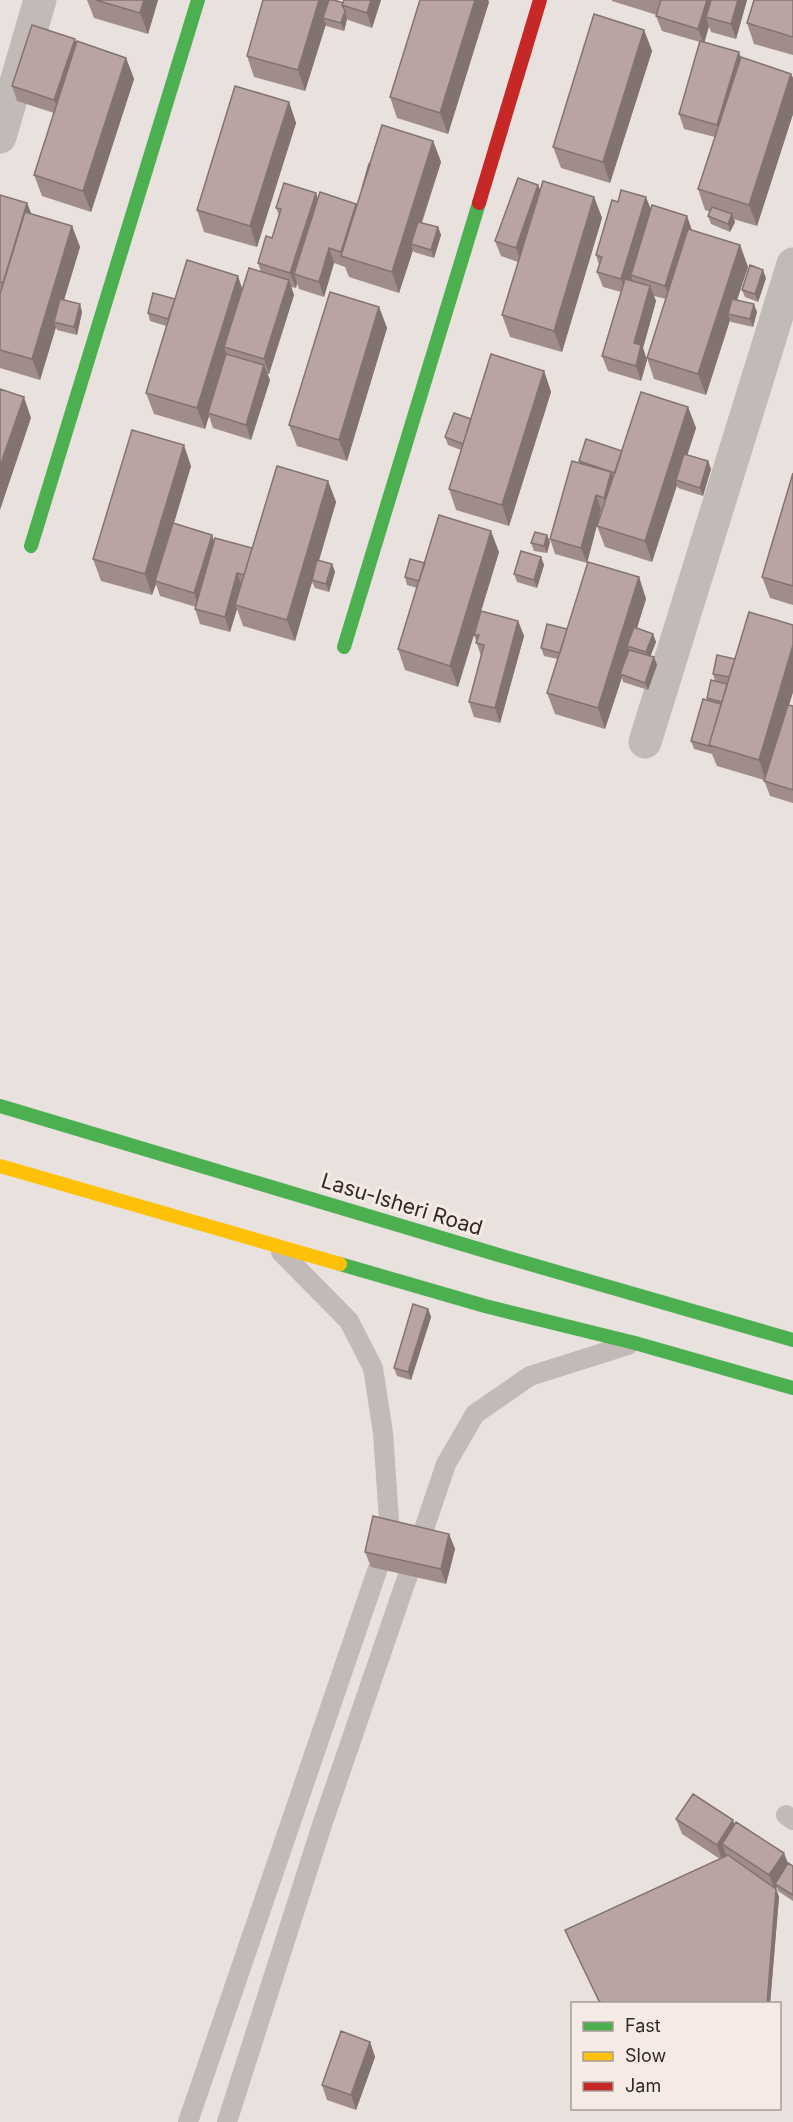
<svg xmlns="http://www.w3.org/2000/svg" width="793" height="2122" viewBox="0 0 793 2122" font-family="Inter,sans-serif">
<style>
.lines{fill:none;stroke-linecap:round;stroke-linejoin:round}
.lane{stroke:#c1bab7;stroke-width:20}
.street{stroke:#c1bab7;stroke-width:33}
.fast{stroke:#4caf50;stroke-width:14}
.slow{stroke:#ffc107;stroke-width:14}
.jam{stroke:#c62828;stroke-width:14}
.wall{fill:#a08d8b}
.shaded-wall{fill:#827371}
.building{fill:#baa4a2;stroke:#827371;stroke-width:1.5}
.labels{text-anchor:middle;dominant-baseline:central;stroke-width:6;stroke-linejoin:round;paint-order:stroke}
.street-label{font-size:21px;fill:#312826;stroke:#f6eae5}
</style>
<rect width="100%" height="100%" fill="#e8e1de"/>
<g class="lines">
<path class="lane" d="M 281,1252 L 349,1321 L 373,1368 L 383,1433 L 390,1534
M 420,1541 L 446,1464 L 475,1414 L 530,1376 L 628,1345
M 786,1815 L 793,1820
M 188,2122 L 378,1568
M 227,2122 L 322,1825 L 408,1575"/>
<path class="street" d="M 0,137 L 40,0
M 645,742 L 793,264"/>
<path class="fast" d="M 31,546 L 198,0
M 344,647 L 479,203
M 0,1106 L 502,1256 L 793,1340
M 340,1264 L 485,1306 L 635,1343 L 793,1388"/>
<path class="slow" d="M 0,1166 L 340,1264"/>
<path class="jam" d="M 479,203 L 540,0"/>
</g>
<path class="wall" d="M 87,0 L 158,0 L 148,34 L 94,18 Z
M 344,0 L 381,0 L 372,28 L 348,20 L 347,19 L 344,31 L 326,26 L 326,24 L 305,91 L 254,77 L 247,56 L 343,3 Z
M 420,0 L 488,0 L 489,2 L 448,134 L 397,118 L 390,97 Z
M 612,0 L 747,0 L 736,39 L 711,32 L 709,26 L 704,42 L 741,58 L 791,74 L 793,78 L 793,114 L 757,226 L 733,219 L 735,222 L 730,232 L 711,224 L 708,216 L 710,212 L 705,210 L 698,189 L 715,137 L 684,129 L 679,114 L 700,42 L 662,31 L 656,16 L 657,15 L 612,1 Z
M 793,0 L 793,55 L 754,44 L 747,23 Z
M 644,30 L 652,51 L 610,183 L 561,168 L 553,147 Z
M 76,43 L 126,58 L 134,79 L 91,212 L 42,196 L 34,175 L 54,113 L 17,101 L 12,86 Z
M 289,102 L 296,123 L 257,247 L 204,232 L 197,210 Z
M 433,141 L 441,162 L 422,223 L 438,227 L 441,235 L 434,258 L 414,252 L 413,250 L 399,293 L 349,277 L 345,267 L 334,263 L 324,297 L 299,289 L 297,283 L 296,288 L 291,287 L 294,295 L 269,374 L 267,374 L 270,380 L 251,440 L 213,428 L 209,416 L 205,429 L 154,414 L 146,393 L 166,326 L 150,321 L 148,313 L 175,299 L 243,289 L 261,272 L 258,263 L 272,238 L 279,215 L 276,208 L 316,193 L 318,199 L 357,206 L 370,165 Z
M 538,185 L 540,190 L 594,197 L 602,218 L 562,352 L 510,337 L 502,315 L 518,262 L 501,256 L 495,241 Z
M 0,195 L 27,203 L 31,214 L 72,226 L 80,247 L 64,300 L 82,312 L 77,335 L 57,330 L 56,327 L 40,380 L 0,368 Z
M 650,209 L 687,216 L 692,230 L 740,245 L 748,267 L 737,300 L 757,312 L 753,327 L 731,322 L 730,320 L 706,395 L 654,379 L 647,358 L 666,299 L 654,296 L 656,301 L 643,348 L 647,360 L 641,381 L 608,371 L 602,356 L 621,292 L 603,287 L 597,272 L 599,265 L 596,255 Z
M 766,278 L 758,302 L 745,297 L 742,290 Z
M 379,307 L 387,328 L 347,461 L 297,446 L 289,425 Z
M 544,371 L 551,392 L 509,526 L 456,510 L 449,489 L 461,450 L 448,445 L 445,437 Z
M 688,407 L 696,428 L 687,455 L 708,461 L 711,469 L 703,496 L 678,488 L 677,485 L 652,562 L 605,547 L 597,526 L 602,511 L 601,510 L 587,563 L 555,554 L 550,539 L 580,463 L 579,461 L 622,451 Z
M 191,466 L 174,523 L 212,535 L 214,541 L 252,548 L 328,481 L 336,502 L 319,560 L 332,564 L 335,572 L 329,592 L 315,588 L 312,582 L 295,641 L 243,626 L 237,609 L 230,632 L 200,624 L 195,609 L 196,607 L 160,596 L 156,584 L 152,595 L 101,581 L 93,559 Z
M 793,473 L 793,605 L 770,598 L 762,577 Z
M 547,535 L 550,542 L 547,553 L 534,551 L 531,543 Z
M 499,552 L 481,611 L 518,621 L 524,636 L 500,723 L 474,717 L 469,702 L 481,656 L 474,635 L 477,625 L 458,687 L 405,670 L 398,649 L 417,588 L 407,585 L 405,577 L 425,563 Z
M 541,557 L 544,565 L 537,588 L 517,582 L 514,574 Z
M 639,577 L 646,599 L 637,628 L 653,634 L 656,642 L 650,656 L 654,657 L 657,665 L 648,690 L 623,682 L 622,677 L 605,729 L 555,714 L 547,693 L 558,659 L 544,656 L 541,648 Z
M 793,625 L 793,692 L 789,705 L 793,706 L 793,803 L 770,796 L 764,780 L 717,766 L 712,754 L 694,749 L 691,741 L 708,700 L 707,698 L 715,681 L 713,674 L 735,659 Z
M 428,1309 L 431,1317 L 411,1380 L 397,1376 L 394,1368 Z
M 449,1534 L 455,1549 L 446,1584 L 371,1567 L 365,1552 Z
M 676,1819 L 735,1824 L 788,1863 L 793,1866 L 793,1901 L 778,1891 L 777,1887 L 776,1888 L 779,1897 L 770,2004 L 600,2004 L 565,1930 L 720,1859 L 682,1834 Z
M 370,2042 L 375,2057 L 356,2110 L 327,2100 L 322,2085 Z"/>
<path class="shaded-wall" d="M 144,0 L 158,0 L 148,34 L 140,13 Z
M 319,0 L 333,0 L 323,18 L 326,24 L 305,91 L 298,70 Z
M 371,0 L 381,0 L 372,28 L 367,13 Z
M 475,0 L 488,0 L 489,2 L 448,134 L 440,113 Z
M 707,0 L 717,0 L 706,17 L 709,26 L 704,44 L 698,29 Z
M 738,0 L 747,0 L 736,39 L 731,24 Z
M 345,11 L 347,19 L 344,31 L 341,23 Z
M 644,30 L 652,51 L 610,183 L 603,162 Z
M 75,39 L 80,54 L 60,115 L 54,100 Z
M 739,52 L 744,67 L 723,140 L 717,125 Z
M 126,58 L 134,79 L 91,212 L 83,191 Z
M 791,74 L 793,78 L 793,114 L 757,226 L 749,205 Z
M 289,102 L 296,123 L 257,247 L 250,226 Z
M 433,141 L 441,162 L 414,245 L 411,244 L 413,250 L 399,293 L 392,272 Z
M 538,185 L 544,200 L 522,263 L 516,248 Z
M 316,193 L 321,208 L 294,274 L 297,283 L 296,288 L 290,273 Z
M 594,197 L 602,218 L 562,352 L 554,331 Z
M 646,197 L 652,212 L 631,275 L 632,278 L 627,294 L 621,279 Z
M 27,203 L 33,218 L 3,283 Z
M 356,204 L 362,219 L 343,256 L 341,252 Z
M 732,214 L 735,222 L 730,232 L 728,224 Z
M 687,216 L 692,231 L 671,301 L 665,286 Z
M 72,226 L 80,247 L 57,323 L 54,322 L 56,327 L 40,380 L 32,359 Z
M 438,227 L 441,235 L 434,258 L 431,250 Z
M 740,245 L 748,267 L 732,315 L 728,314 L 730,320 L 706,395 L 698,374 Z
M 329,248 L 334,263 L 324,297 L 319,282 Z
M 763,270 L 766,278 L 758,302 L 755,294 Z
M 238,276 L 245,297 L 224,347 L 227,355 L 208,413 L 209,416 L 205,429 L 197,408 Z
M 289,280 L 294,295 L 269,374 L 264,359 Z
M 650,286 L 656,301 L 643,348 L 647,360 L 641,381 L 636,366 L 634,343 Z
M 80,304 L 82,312 L 77,335 L 74,327 Z
M 754,304 L 757,312 L 753,327 L 750,319 Z
M 379,307 L 387,328 L 347,461 L 339,440 Z
M 264,365 L 270,380 L 251,440 L 246,425 Z
M 544,371 L 551,392 L 509,526 L 502,505 Z
M 24,397 L 31,418 L 0,510 L 0,466 Z
M 688,407 L 696,428 L 679,481 L 676,480 L 677,485 L 652,562 L 645,541 Z
M 184,445 L 191,466 L 156,582 L 155,581 L 156,584 L 152,595 L 145,574 Z
M 708,461 L 711,469 L 703,496 L 700,488 Z
M 611,472 L 616,487 L 609,513 L 604,498 Z
M 328,481 L 336,502 L 313,581 L 312,580 L 312,582 L 295,641 L 287,620 Z
M 596,495 L 601,510 L 587,563 L 581,548 Z
M 491,531 L 499,552 L 458,687 L 450,666 Z
M 212,535 L 217,550 L 199,608 L 194,593 Z
M 547,535 L 550,542 L 547,553 L 544,546 Z
M 541,557 L 544,565 L 537,588 L 534,580 Z
M 332,564 L 335,572 L 329,592 L 326,584 Z
M 237,573 L 243,588 L 235,605 L 237,609 L 230,632 L 225,617 Z
M 639,577 L 646,599 L 631,647 L 627,646 L 630,652 L 620,674 L 622,677 L 605,729 L 598,708 Z
M 518,621 L 524,636 L 500,723 L 495,708 Z
M 653,634 L 656,642 L 649,660 L 646,652 Z
M 793,645 L 793,692 L 766,781 L 759,760 Z
M 654,657 L 657,665 L 648,690 L 645,683 Z
M 428,1309 L 431,1317 L 411,1380 L 408,1372 Z
M 449,1534 L 455,1549 L 446,1584 L 441,1569 Z
M 733,1820 L 739,1835 L 722,1844 L 726,1855 L 722,1860 L 717,1845 Z
M 784,1853 L 790,1868 L 775,1884 L 777,1887 L 775,1890 L 769,1875 Z
M 776,1889 L 779,1897 L 770,2004 L 767,2004 Z
M 370,2042 L 375,2057 L 356,2110 L 351,2095 Z"/>
<path class="building" d="M 96,0 L 144,0 L 140,13 Z
M 263,0 L 319,0 L 298,70 L 247,56 Z
M 329,0 L 334,0 L 343,3 L 342,5 L 345,11 L 341,23 L 323,18 Z
M 344,0 L 371,0 L 367,13 L 342,5 Z
M 420,0 L 475,0 L 440,113 L 390,97 Z
M 661,0 L 707,0 L 698,29 L 656,16 Z
M 711,0 L 738,0 L 731,24 L 706,17 Z
M 754,0 L 793,0 L 793,37 L 747,23 Z
M 594,14 L 644,30 L 603,162 L 553,147 Z
M 32,25 L 75,39 L 54,100 L 12,86 Z
M 77,41 L 126,58 L 83,191 L 34,175 Z
M 700,41 L 739,52 L 717,125 L 679,114 Z
M 741,57 L 791,74 L 749,205 L 698,189 Z
M 235,86 L 289,102 L 250,226 L 197,210 Z
M 382,125 L 433,141 L 392,272 L 341,256 Z
M 369,164 L 370,165 L 361,192 Z
M 518,178 L 538,185 L 516,248 L 495,241 Z
M 543,181 L 594,197 L 554,331 L 502,315 Z
M 284,183 L 316,193 L 290,273 L 258,263 L 266,236 L 272,238 L 281,209 L 276,208 Z
M 621,190 L 646,197 L 621,279 L 597,272 L 602,257 L 596,255 L 612,200 L 618,202 Z
M 320,192 L 356,204 L 341,252 L 329,248 L 319,282 L 294,274 Z
M 0,195 L 27,203 L 3,283 L 0,282 Z
M 652,205 L 687,216 L 665,286 L 631,275 Z
M 712,207 L 732,214 L 728,224 L 708,216 Z
M 25,212 L 72,226 L 32,359 L 0,350 L 0,294 Z
M 418,222 L 438,227 L 431,250 L 411,244 Z
M 688,229 L 740,245 L 698,374 L 647,358 Z
M 187,260 L 238,276 L 197,408 L 146,393 Z
M 750,265 L 763,270 L 755,294 L 742,290 Z
M 249,268 L 289,280 L 264,359 L 224,347 Z
M 625,279 L 650,286 L 634,343 L 641,345 L 636,366 L 602,356 Z
M 330,292 L 379,307 L 339,440 L 289,425 Z
M 153,293 L 175,299 L 168,319 L 148,313 Z
M 60,299 L 80,304 L 74,327 L 54,322 Z
M 732,299 L 754,304 L 750,319 L 728,314 Z
M 226,354 L 264,365 L 246,425 L 208,413 Z
M 491,354 L 544,371 L 502,505 L 449,489 Z
M 0,389 L 24,397 L 0,466 Z
M 641,392 L 688,407 L 645,541 L 597,526 Z
M 454,413 L 471,419 L 463,444 L 445,437 Z
M 132,430 L 184,445 L 145,574 L 93,559 Z
M 586,439 L 622,451 L 615,473 L 579,461 Z
M 684,454 L 708,461 L 700,488 L 676,480 Z
M 572,461 L 611,472 L 604,498 L 596,495 L 581,548 L 550,539 Z
M 277,466 L 328,481 L 287,620 L 235,605 Z
M 793,473 L 793,586 L 762,577 Z
M 439,515 L 491,531 L 450,666 L 398,649 Z
M 173,523 L 212,535 L 194,593 L 155,581 Z
M 535,532 L 547,535 L 544,546 L 531,543 Z
M 215,538 L 252,548 L 244,575 L 237,573 L 225,617 L 195,609 Z
M 521,551 L 541,557 L 534,580 L 514,574 Z
M 410,559 L 425,563 L 419,581 L 405,577 Z
M 317,560 L 332,564 L 326,584 L 312,580 Z
M 588,562 L 639,577 L 598,708 L 547,693 Z
M 481,611 L 518,621 L 495,708 L 469,702 L 484,645 L 476,643 L 479,635 L 474,635 Z
M 749,612 L 793,625 L 793,645 L 759,760 L 709,745 Z
M 547,624 L 567,629 L 560,653 L 541,648 Z
M 634,627 L 653,634 L 646,652 L 627,646 Z
M 629,650 L 654,657 L 645,683 L 620,674 Z
M 717,655 L 735,659 L 729,677 L 713,674 Z
M 711,680 L 727,684 L 722,702 L 707,698 Z
M 703,699 L 721,704 L 709,745 L 709,746 L 691,741 Z
M 788,705 L 793,706 L 793,790 L 764,781 Z
M 413,1304 L 428,1309 L 408,1372 L 394,1368 Z
M 373,1516 L 449,1534 L 441,1569 L 365,1552 Z
M 693,1794 L 733,1820 L 717,1845 L 676,1819 Z
M 736,1822 L 784,1853 L 769,1875 L 722,1844 Z
M 728,1855 L 776,1889 L 767,2004 L 605,2004 L 599,2001 L 565,1930 Z
M 788,1863 L 793,1866 L 793,1895 L 775,1884 Z
M 341,2031 L 370,2042 L 351,2095 L 322,2085 Z"/>
<g class="labels">
<g class="street-label">
<text transform="translate(402 1204) rotate(17)">Lasu-Isheri Road</text>
</g>
</g>
<rect x="571" y="2002" width="210" height="108" fill="#f6eae5" stroke="#a79c99" stroke-width="1.5"/>
<rect x="583" y="2022" width="30" height="9" fill="#4caf50" stroke="#a79c99" stroke-width="1.5"/>
<text x="625" y="2032" font-size="18" fill="#312826">Fast</text>
<rect x="583" y="2052" width="30" height="9" fill="#ffc107" stroke="#a79c99" stroke-width="1.5"/>
<text x="625" y="2062" font-size="18" fill="#312826">Slow</text>
<rect x="583" y="2082" width="30" height="9" fill="#c62828" stroke="#a79c99" stroke-width="1.5"/>
<text x="625" y="2092" font-size="18" fill="#312826">Jam</text>
</svg>
